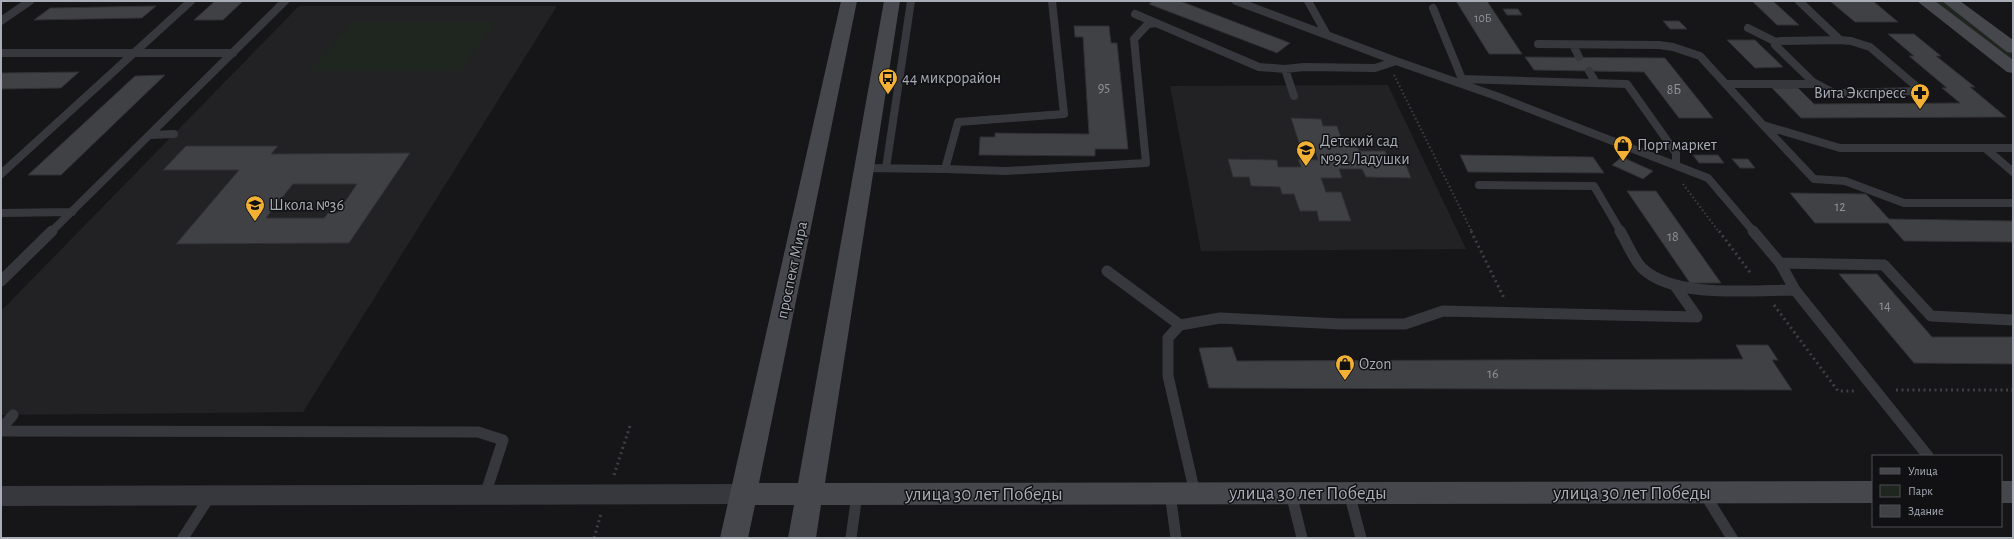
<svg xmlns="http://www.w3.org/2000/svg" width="2014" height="539" viewBox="0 0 2014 539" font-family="'Alegreya Sans',sans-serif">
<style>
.built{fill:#222225}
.green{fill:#1e261f}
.building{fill:#404145;stroke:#303034;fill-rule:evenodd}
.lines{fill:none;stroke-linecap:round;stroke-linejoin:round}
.path-far1{stroke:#3d3f44;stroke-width:2;stroke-dasharray:1.5 2.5;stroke-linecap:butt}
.path{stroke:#3d3f44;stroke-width:3;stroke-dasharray:2 3.5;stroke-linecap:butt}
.lane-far1{stroke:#37383d;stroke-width:8}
.lane{stroke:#37383d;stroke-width:11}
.street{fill:#37383d;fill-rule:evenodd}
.secondary{fill:#45474d;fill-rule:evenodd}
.labels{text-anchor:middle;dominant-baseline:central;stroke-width:3;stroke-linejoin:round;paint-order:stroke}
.far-number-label{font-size:12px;fill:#8e929b}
.number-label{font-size:14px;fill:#8e929b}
.poi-label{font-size:16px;fill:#a8adb8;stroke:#111113;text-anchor:start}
.street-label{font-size:16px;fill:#a8adb8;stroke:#111113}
.near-street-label{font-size:19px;fill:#a8adb8;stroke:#111113}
</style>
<rect width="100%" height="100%" fill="#161618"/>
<path class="built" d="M 299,6 L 557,6 L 303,412 L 1,415 L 1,311 Z
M 1388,85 L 1466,249 L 1201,251 L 1170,86 Z"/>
<path class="green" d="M 1931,1 L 1942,1 L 2013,54 L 2013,63 Z
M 352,22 L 495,22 L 461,71 L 309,71 Z"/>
<path class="building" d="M 215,1 L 243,1 L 223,20 L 194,20 Z
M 1153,1 L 1180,1 L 1290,43 L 1277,53 L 1149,4 Z
M 1456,1 L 1487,1 L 1522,54 L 1489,54 Z
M 1752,1 L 1773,1 L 1799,25 L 1777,25 Z
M 1830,1 L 1873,1 L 1898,22 L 1855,22 Z
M 156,6 L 142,18 L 34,20 L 50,8 Z
M 1503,9 L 1518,9 L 1522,15 L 1507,15 Z
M 1663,21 L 1679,21 L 1687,29 L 1670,29 Z
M 1074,26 L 1109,26 L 1111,43 L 1117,43 L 1128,149 L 1095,149 L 1095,156 L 979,155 L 980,137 L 995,137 L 995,133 L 1089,134 L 1083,37 L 1075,37 Z
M 1888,34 L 1914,34 L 1941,56 L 1936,56 L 1975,87 L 1970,87 L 2006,117 L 1801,118 L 1772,88 L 1798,88 L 1814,104 L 1960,103 L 1942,88 L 1947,88 L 1909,56 L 1914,56 Z
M 1727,40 L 1755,40 L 1783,67 L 1755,68 Z
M 1525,57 L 1665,58 L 1713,118 L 1679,118 L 1644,72 L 1534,70 Z
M 79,72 L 61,88 L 1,89 L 1,73 Z
M 165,75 L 61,175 L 28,175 L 135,76 Z
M 1291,118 L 1321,119 L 1323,126 L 1337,126 L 1342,141 L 1355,141 L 1359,151 L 1385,151 L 1389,160 L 1404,160 L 1411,178 L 1366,177 L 1362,169 L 1339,169 L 1342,178 L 1321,178 L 1326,192 L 1341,192 L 1351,221 L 1319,221 L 1317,211 L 1300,211 L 1294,194 L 1282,194 L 1280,187 L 1251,186 L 1249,177 L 1233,177 L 1228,159 L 1277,160 L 1278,167 L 1301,167 L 1298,159 L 1318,160 L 1313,143 L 1299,143 Z
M 186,146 L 278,146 L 271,154 L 410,153 L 349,243 L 176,244 L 239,170 L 163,170 ZM 293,184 L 357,184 L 337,213 L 328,213 L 324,218 L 266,218 Z
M 1460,155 L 1593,157 L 1604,173 L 1468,172 Z
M 1693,155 L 1718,155 L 1724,163 L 1699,163 Z
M 1622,157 L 1653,171 L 1643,179 L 1612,165 Z
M 1732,159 L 1748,159 L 1755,168 L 1740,168 Z
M 1627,191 L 1656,191 L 1721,283 L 1690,283 Z
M 1790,193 L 1866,194 L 1889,219 L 2013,221 L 2013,242 L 1904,241 L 1888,223 L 1815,223 Z
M 1839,274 L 1877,274 L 1932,337 L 2013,337 L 2013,364 L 1914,363 Z
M 1736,345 L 1768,345 L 1778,360 L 1772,360 L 1792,390 L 1209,388 L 1199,348 L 1232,347 L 1237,361 L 1743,359 Z"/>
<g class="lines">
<path class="path-far1" d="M 1394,75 L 1472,232
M 1683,184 L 1719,232"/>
<path class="path" d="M 1471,231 L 1504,298
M 1719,231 L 1752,275
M 1774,305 L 1838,391 L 1857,391
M 1896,390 L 2013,390
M 614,475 L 631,423
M 594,538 L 601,514"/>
<path class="lane-far1" d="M 1052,1 L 1064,114 L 958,122 L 945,169 L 1006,171 L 1146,163 L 1134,39 L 1148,24 L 1156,23
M 1236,1 L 1396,61 L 1499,97 L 1708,178 L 1754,232
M 1308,1 L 1327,35
M 1799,1 L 1840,40
M 1433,8 L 1462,79 L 1627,84 L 1676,153 L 1676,164
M 1135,14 L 1259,67 L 1285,69 L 1304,67 L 1375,68 L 1396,61
M 1,21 L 30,1
M 1748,28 L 1776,42
M 1840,40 L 1851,41 L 1870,47 L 1917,87 L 1918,91 L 1834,93 L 1813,82 L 1775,45 L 1776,42 L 1781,41 Z
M 1538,44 L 1659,45 L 1673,47 L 1700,56 L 1763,125 L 1840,148 L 2013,148
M 1573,45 L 1579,57
M 1,53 L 233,53
M 1285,69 L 1294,96
M 1589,71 L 1596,83
M 1726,84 L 1816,84
M 1764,126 L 1814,179 L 1845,181 L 1904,203 L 2013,203
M 150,135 L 174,134
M 1985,148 L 2013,172
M 864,168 L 945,169
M 886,168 L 911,1
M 1,174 L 191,1
M 1479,185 L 1594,186 L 1621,232
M 1,213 L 72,212
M 51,232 L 285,1"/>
<path class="lane" d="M 1620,231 C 1627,242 1633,259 1642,268 C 1674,299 1753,290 1795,290
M 1753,231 L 1780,263 L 1795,290 L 1928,456
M 1780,263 L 1884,265 L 1931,316 L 2013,320
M 1107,271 L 1180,325
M 1,281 L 52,231
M 1,429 L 13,415
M 1,431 L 478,432 L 503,440 L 485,495
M 1170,493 L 1176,538
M 1195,493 L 1168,376 L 1168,338 L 1180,325 L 1220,318 L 1340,324 L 1405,324 L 1443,311 L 1697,317 L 1676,287
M 1291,493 L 1302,538
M 1349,493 L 1361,538
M 1704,493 L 1732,538
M 183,538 L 210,496
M 851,538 L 857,494"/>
<path class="street" d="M 744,484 L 753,487 L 756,494 L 753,501 L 744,504 L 1,506 L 1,486 Z"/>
<path class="secondary" d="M 841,1 L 857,1 L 759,483 L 798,483 L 884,1 L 900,1 L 825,483 L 1873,481 L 1873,503 L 821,505 L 816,538 L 788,538 L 794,505 L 755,505 L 748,538 L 720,538 Z
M 1917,1 L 1935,1 L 2013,60 L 2013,73 L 2007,72 Z
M 1942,1 L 1960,1 L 2013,40 L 2013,53 L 2007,52 Z
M 2001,481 L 2013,481 L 2013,503 L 2001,503 Z"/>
</g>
<defs>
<g id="bus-pin" transform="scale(1)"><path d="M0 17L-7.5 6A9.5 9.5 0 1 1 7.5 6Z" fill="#f2b134" stroke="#111113"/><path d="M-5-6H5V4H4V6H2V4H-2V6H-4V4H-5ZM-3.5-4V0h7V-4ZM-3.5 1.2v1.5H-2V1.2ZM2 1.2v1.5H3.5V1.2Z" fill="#111"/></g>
<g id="pharmacy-pin" transform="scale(1)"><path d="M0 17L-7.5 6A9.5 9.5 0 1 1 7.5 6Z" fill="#f2b134" stroke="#111113"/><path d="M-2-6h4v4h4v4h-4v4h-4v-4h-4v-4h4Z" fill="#111"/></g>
<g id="shop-pin" transform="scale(1)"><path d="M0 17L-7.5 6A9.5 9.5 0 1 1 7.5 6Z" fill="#f2b134" stroke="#111113"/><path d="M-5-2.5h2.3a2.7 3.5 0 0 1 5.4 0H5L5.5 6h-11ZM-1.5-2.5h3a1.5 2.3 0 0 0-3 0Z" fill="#111"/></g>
<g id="school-pin" transform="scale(1)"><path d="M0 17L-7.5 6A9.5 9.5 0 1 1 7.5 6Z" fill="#f2b134" stroke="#111113"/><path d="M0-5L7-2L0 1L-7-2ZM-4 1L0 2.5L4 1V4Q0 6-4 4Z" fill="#111"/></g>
</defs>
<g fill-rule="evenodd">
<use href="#bus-pin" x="888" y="78"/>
<use href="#pharmacy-pin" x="1920" y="93"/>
<use href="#shop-pin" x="1623" y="145"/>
<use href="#school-pin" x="1306" y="150"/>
<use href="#school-pin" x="255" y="205"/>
<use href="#shop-pin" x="1345" y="364"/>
</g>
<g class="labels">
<g class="far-number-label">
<text x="1483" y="18">10Б</text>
</g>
<g class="number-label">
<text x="1104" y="88">95</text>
<text x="1674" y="90">8Б</text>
<text x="1840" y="207">12</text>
<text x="1673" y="237">18</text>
<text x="1885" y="306">14</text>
<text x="1493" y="374">16</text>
</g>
<g class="poi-label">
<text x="902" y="78">44 микрорайон</text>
<text x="1906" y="93" text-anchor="end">Вита Экспресс</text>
<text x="1320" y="141">Детский сад<tspan x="1320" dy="18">№92 Ладушки</tspan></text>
<text x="1637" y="145">Порт маркет</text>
<text x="269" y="205">Школа №36</text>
<text x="1359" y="364">Ozon</text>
</g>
<g class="street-label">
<text transform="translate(792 270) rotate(-78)">проспект Мира</text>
</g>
<g class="near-street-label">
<text x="1308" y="493">улица 30 лет Победы</text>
<text x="1632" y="493">улица 30 лет Победы</text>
<text x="984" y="494">улица 30 лет Победы</text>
</g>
</g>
<rect width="2014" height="539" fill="none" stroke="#a8adb8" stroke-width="4"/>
<rect x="1872" y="455" width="130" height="72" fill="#111113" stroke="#4d4f55"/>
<rect x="1880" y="468" width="20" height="6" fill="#45474d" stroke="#4d4f55"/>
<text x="1908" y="475" font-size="12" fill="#a8adb8">Улица</text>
<rect x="1880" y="485" width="20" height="12" fill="#1e261f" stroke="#4d4f55"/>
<text x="1908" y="495" font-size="12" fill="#a8adb8">Парк</text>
<rect x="1880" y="505" width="20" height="12" fill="#404145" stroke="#4d4f55"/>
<text x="1908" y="515" font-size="12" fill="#a8adb8">Здание</text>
</svg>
